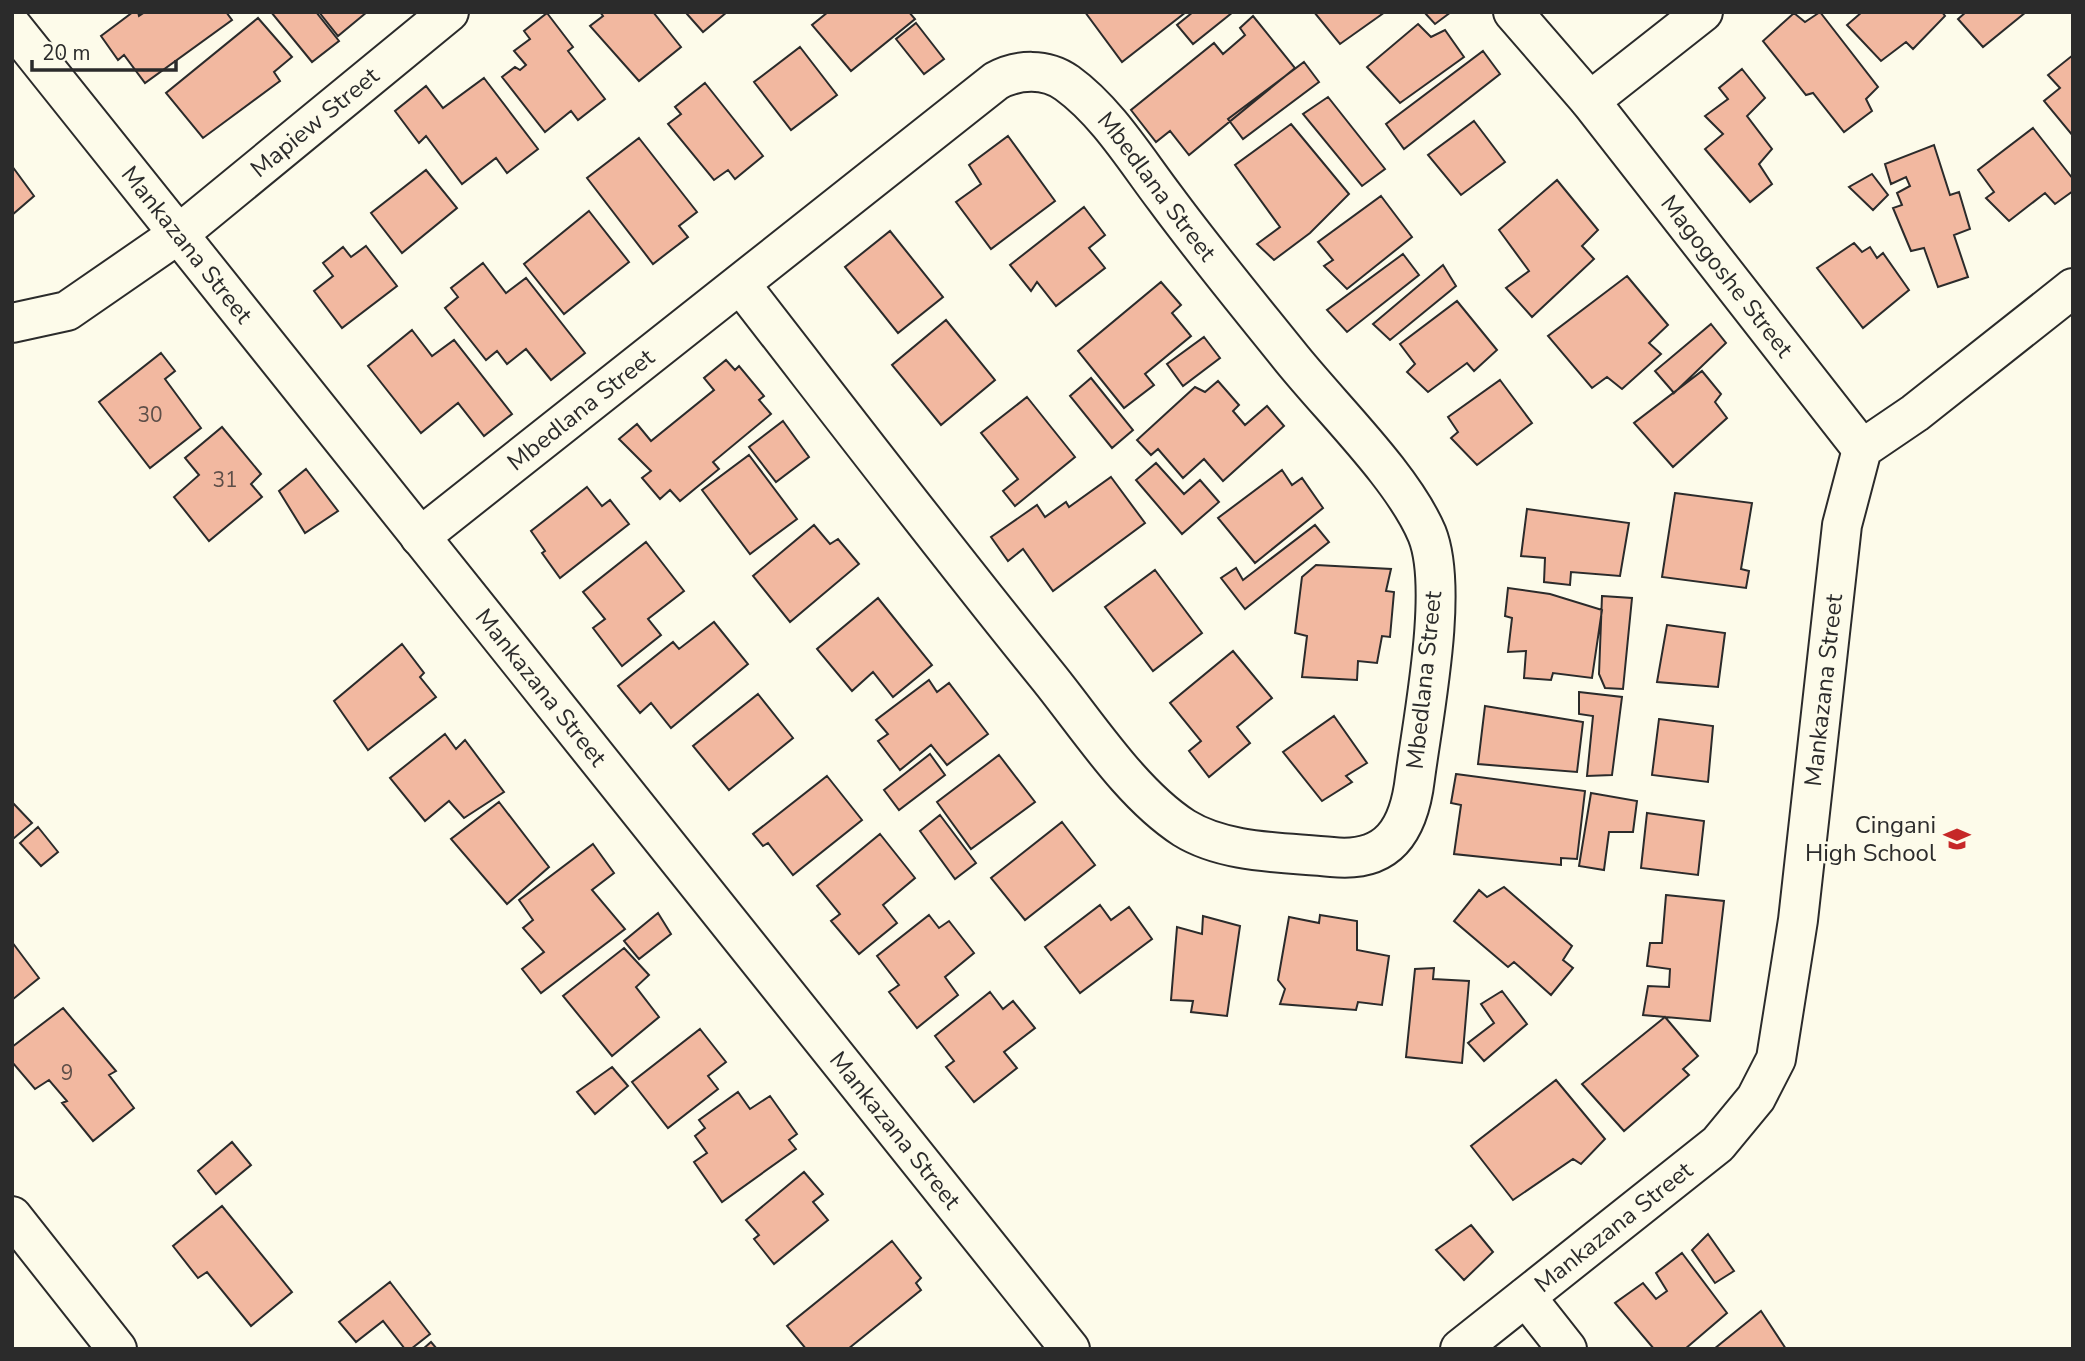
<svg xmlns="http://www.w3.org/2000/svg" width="2085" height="1361" viewBox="0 0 2085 1361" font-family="'Nunito Sans',sans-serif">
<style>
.building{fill:#f2b8a0;stroke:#2b2b2b;stroke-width:2}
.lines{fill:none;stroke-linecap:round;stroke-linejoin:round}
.street-casing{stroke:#2b2b2b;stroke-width:42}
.street{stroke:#fdfbea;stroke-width:38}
.labels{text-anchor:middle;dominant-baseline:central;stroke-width:5;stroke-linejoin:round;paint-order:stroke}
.number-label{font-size:21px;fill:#5d4e48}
.street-label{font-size:24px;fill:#2b2b2b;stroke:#fdfbea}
.poi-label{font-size:24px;fill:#2b2b2b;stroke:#fdfbea;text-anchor:end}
</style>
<rect width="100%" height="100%" fill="#fdfbea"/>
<path class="building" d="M 133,12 L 138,12 L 139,16 L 145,12 L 226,12 L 232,20 L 145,83 L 124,55 L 118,60 L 101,36 Z
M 271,12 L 316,12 L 339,41 L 312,62 Z
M 319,12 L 367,12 L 338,36 Z
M 600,12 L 653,12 L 681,47 L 639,81 L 590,26 L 603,16 Z
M 689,12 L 727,12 L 703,32 L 687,14 Z
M 828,12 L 909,12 L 915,19 L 851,71 L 812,25 Z
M 1085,12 L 1186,12 L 1122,62 Z
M 1193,12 L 1233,12 L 1193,44 L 1177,25 Z
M 1314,12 L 1385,12 L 1340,44 Z
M 1424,12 L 1451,12 L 1435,24 Z
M 1820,12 L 1878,87 L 1866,99 L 1872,111 L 1844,132 L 1813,93 L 1806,95 L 1763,41 L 1794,13 L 1805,22 Z
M 1862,12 L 1942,12 L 1945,16 L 1913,49 L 1906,42 L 1881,61 L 1847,25 Z
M 1966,12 L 2026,12 L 1983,47 L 1958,19 Z
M 547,13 L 573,47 L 568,51 L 605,99 L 578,120 L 571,111 L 545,132 L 502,77 L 515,67 L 520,70 L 526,65 L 514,51 L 530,39 L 524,31 Z
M 1253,16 L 1295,68 L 1189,155 L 1170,131 L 1156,142 L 1131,110 L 1214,43 L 1223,54 L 1245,35 L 1240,28 Z
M 258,18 L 292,57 L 274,72 L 280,81 L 203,138 L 166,93 Z
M 916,23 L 944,59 L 924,74 L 896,39 Z
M 1418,24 L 1431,37 L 1445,30 L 1464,57 L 1400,103 L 1367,67 Z
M 800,47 L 837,95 L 791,130 L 754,82 Z
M 1483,51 L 1500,74 L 1404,149 L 1386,124 Z
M 2073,55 L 2073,136 L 2044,101 L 2060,88 L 2048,75 Z
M 1304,62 L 1319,82 L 1243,139 L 1228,119 Z
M 1742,69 L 1765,98 L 1747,116 L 1772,149 L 1759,164 L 1772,184 L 1750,202 L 1705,149 L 1723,134 L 1705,116 L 1728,99 L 1719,88 Z
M 484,78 L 538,149 L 507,173 L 496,158 L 462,184 L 426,136 L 419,143 L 395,111 L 426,86 L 443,108 Z
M 705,83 L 763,156 L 735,179 L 728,170 L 714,180 L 668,124 L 681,114 L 675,107 Z
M 1328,97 L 1385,169 L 1362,186 L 1303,114 Z
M 1474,121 L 1505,162 L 1461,195 L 1428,155 Z
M 1291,124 L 1349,194 L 1310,233 L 1274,260 L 1257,244 L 1280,227 L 1235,165 Z
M 2033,128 L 2073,179 L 2073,191 L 2055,204 L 2045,193 L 2009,221 L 1986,198 L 1994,192 L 1978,170 Z
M 1008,136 L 1055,201 L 991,249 L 956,202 L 981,184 L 969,165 Z
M 639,138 L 697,212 L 679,226 L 688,237 L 653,264 L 587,178 Z
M 1934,145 L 1950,195 L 1959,192 L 1970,229 L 1954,235 L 1968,277 L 1938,287 L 1924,248 L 1911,251 L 1893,208 L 1902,205 L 1897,193 L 1910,186 L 1906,177 L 1891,184 L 1885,164 Z
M 12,166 L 34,196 L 12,215 Z
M 426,170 L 457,208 L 402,253 L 371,213 Z
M 1872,174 L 1888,195 L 1873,210 L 1849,187 Z
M 1557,180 L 1598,230 L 1582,246 L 1594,259 L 1532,317 L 1506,288 L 1529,271 L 1499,230 Z
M 1381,196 L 1412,237 L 1347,289 L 1324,266 L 1333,260 L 1318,242 Z
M 1084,207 L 1105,235 L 1089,248 L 1105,268 L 1056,306 L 1037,282 L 1031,291 L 1010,265 Z
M 589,211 L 629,262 L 564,314 L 524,264 Z
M 890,231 L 943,297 L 898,333 L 845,267 Z
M 1854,243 L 1862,252 L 1870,247 L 1877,258 L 1883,253 L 1909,290 L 1863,328 L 1817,268 Z
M 366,246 L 397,286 L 342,328 L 314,291 L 333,276 L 323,263 L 343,247 L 351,257 Z
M 1403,254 L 1419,275 L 1347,332 L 1327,310 Z
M 483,263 L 506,293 L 526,278 L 585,353 L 551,380 L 526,349 L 507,364 L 497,351 L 486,360 L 445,308 L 458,297 L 451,288 Z
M 1443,265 L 1456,286 L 1390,340 L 1373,324 Z
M 1627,276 L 1668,325 L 1649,343 L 1661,354 L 1622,389 L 1607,377 L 1592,388 L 1548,336 Z
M 1161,282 L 1181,305 L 1172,313 L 1191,336 L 1145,374 L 1154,385 L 1124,408 L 1078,351 Z
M 1457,301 L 1497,350 L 1474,371 L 1467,363 L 1428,392 L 1407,372 L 1415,364 L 1400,344 Z
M 946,320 L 995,380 L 941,425 L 892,365 Z
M 1711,324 L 1726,343 L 1674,393 L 1655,371 Z
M 412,330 L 432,356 L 454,340 L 512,414 L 484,436 L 458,403 L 421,433 L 368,366 Z
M 1204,337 L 1220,358 L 1183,386 L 1167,364 Z
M 161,353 L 175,371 L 165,379 L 201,428 L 150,468 L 99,402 Z
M 726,360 L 735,370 L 739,366 L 764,396 L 759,400 L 771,414 L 713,462 L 719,469 L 680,501 L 670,490 L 660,499 L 642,478 L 651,471 L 619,439 L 637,424 L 651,441 L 714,390 L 704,378 Z
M 1702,371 L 1721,394 L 1715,402 L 1727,418 L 1673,467 L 1634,423 Z
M 1091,378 L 1133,430 L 1112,448 L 1070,396 Z
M 1500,380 L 1532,423 L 1477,465 L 1451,438 L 1458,432 L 1448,417 Z
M 1218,381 L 1239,405 L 1233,411 L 1245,425 L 1267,406 L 1284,426 L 1223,481 L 1204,459 L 1183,478 L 1158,449 L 1151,455 L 1137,440 L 1195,387 L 1205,392 Z
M 1027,397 L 1075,457 L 1015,506 L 1003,491 L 1018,479 L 981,433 Z
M 783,421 L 809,457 L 776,482 L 749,447 Z
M 222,427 L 261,474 L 251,484 L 262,497 L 209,541 L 174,497 L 199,475 L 185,458 Z
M 749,455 L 797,519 L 750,554 L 702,490 Z
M 1156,463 L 1184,494 L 1200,480 L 1219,502 L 1182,534 L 1136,480 Z
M 306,469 L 338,511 L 305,533 L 279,491 Z
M 1282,470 L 1292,485 L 1302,478 L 1323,508 L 1255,563 L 1218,518 Z
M 1111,477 L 1145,523 L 1053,591 L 1023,549 L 1008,561 L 991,537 L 1037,505 L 1045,517 L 1066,502 L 1069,507 Z
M 587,487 L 602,506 L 610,500 L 629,524 L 560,578 L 542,553 L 545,551 L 531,531 Z
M 1675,493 L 1752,503 L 1741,569 L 1749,571 L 1746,588 L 1662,577 Z
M 1527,509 L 1629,523 L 1620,576 L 1571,572 L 1570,585 L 1544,582 L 1545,558 L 1521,556 Z
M 814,525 L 830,544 L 838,539 L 859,564 L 790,622 L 753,576 Z
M 1315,525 L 1329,542 L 1245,609 L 1221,578 L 1236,568 L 1243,580 Z
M 646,542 L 684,591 L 648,619 L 661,635 L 622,666 L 593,628 L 605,619 L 583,592 Z
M 1316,565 L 1391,569 L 1386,591 L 1394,592 L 1390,637 L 1382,636 L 1377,663 L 1358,661 L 1357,680 L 1302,677 L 1307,636 L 1295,633 L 1302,577 Z
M 1155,570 L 1202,633 L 1153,671 L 1105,607 Z
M 1508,588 L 1550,594 L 1602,610 L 1592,678 L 1553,673 L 1551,680 L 1524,678 L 1526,651 L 1508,652 L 1512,618 L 1505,616 Z
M 1602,596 L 1632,598 L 1623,689 L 1605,688 L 1599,674 Z
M 878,598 L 932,665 L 893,697 L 873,672 L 852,691 L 817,649 Z
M 714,622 L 748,664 L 671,728 L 651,703 L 640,713 L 618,686 L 673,642 L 679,649 Z
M 1667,625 L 1725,633 L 1718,687 L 1657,682 Z
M 402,644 L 424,673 L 420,677 L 436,697 L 368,750 L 334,701 Z
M 1233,651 L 1272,698 L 1237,727 L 1250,743 L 1209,777 L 1189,751 L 1201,741 L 1170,703 Z
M 929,680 L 937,692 L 949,683 L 988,734 L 947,765 L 931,745 L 900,770 L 878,741 L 888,734 L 876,720 Z
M 1579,692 L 1622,697 L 1612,775 L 1587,776 L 1593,716 L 1579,714 Z
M 758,694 L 793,738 L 729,790 L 693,746 Z
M 1485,706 L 1583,722 L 1577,772 L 1478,764 Z
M 1334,716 L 1367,763 L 1346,776 L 1352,782 L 1322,801 L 1283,752 Z
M 1659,719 L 1713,726 L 1708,782 L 1652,775 Z
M 445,734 L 456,749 L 465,740 L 504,792 L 464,818 L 449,801 L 425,821 L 390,778 Z
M 930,754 L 945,775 L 899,810 L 884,790 Z
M 999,755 L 1035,802 L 971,849 L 937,802 Z
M 1456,774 L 1585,791 L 1577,859 L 1561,858 L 1561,865 L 1454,854 L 1461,805 L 1451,803 Z
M 827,776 L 862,820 L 793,875 L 768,843 L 763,846 L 753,834 Z
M 1591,793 L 1637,801 L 1633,832 L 1609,832 L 1604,870 L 1579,866 Z
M 12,802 L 32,823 L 13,839 L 12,838 Z
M 499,802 L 549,867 L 507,904 L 451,839 Z
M 1647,813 L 1704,821 L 1698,875 L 1641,868 Z
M 940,815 L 976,863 L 955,879 L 920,831 Z
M 1062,822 L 1095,865 L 1025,920 L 991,878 Z
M 38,827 L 58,852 L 41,866 L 20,843 Z
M 880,834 L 915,878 L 883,905 L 897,923 L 859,954 L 831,921 L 840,914 L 817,886 Z
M 593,844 L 614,873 L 592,890 L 625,929 L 541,993 L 522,969 L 544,952 L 523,928 L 533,920 L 519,900 Z
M 1504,887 L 1572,946 L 1563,960 L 1573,968 L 1551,995 L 1514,962 L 1508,967 L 1454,921 L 1479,890 L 1487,897 Z
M 1666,895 L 1724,901 L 1710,1021 L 1643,1015 L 1648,986 L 1669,987 L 1670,969 L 1647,966 L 1650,943 L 1662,943 Z
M 1100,905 L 1111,920 L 1129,907 L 1152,939 L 1080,993 L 1045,947 Z
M 658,913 L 671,934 L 639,959 L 624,941 Z
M 929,915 L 939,928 L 949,921 L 974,953 L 945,977 L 958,995 L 917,1028 L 889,992 L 899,985 L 877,956 Z
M 1320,915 L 1357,921 L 1357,950 L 1389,956 L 1382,1005 L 1358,1002 L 1356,1010 L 1280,1004 L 1285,989 L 1278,980 L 1289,917 L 1319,923 Z
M 1203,916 L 1240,926 L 1227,1016 L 1191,1012 L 1193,1001 L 1171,1000 L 1177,927 L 1202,934 Z
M 12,942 L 39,978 L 12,1000 Z
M 624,948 L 649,975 L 636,987 L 659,1017 L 612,1056 L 563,996 Z
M 1434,968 L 1433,979 L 1469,981 L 1462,1063 L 1406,1057 L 1415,969 Z
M 1502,991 L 1527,1024 L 1484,1061 L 1468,1043 L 1494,1023 L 1481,1004 Z
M 990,992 L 1003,1009 L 1013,1001 L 1035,1028 L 1004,1052 L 1017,1068 L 974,1102 L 946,1067 L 954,1061 L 935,1036 Z
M 63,1008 L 116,1071 L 109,1075 L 134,1108 L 93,1141 L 62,1103 L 67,1101 L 49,1080 L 35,1089 L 12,1062 L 12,1047 Z
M 1665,1017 L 1698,1056 L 1683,1069 L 1689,1075 L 1624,1131 L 1582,1084 Z
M 700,1029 L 726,1062 L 708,1076 L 718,1089 L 668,1128 L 632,1082 Z
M 612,1067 L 628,1086 L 595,1114 L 577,1092 Z
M 1556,1080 L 1605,1139 L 1581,1164 L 1573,1159 L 1513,1200 L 1471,1146 Z
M 738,1092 L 750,1109 L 770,1096 L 797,1134 L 789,1140 L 796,1149 L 722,1202 L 694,1162 L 707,1153 L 695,1136 L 705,1128 L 699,1120 Z
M 232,1142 L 251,1165 L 216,1194 L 198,1171 Z
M 804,1172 L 823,1194 L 813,1202 L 828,1220 L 774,1264 L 754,1239 L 759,1235 L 746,1220 Z
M 222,1206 L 292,1292 L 251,1326 L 207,1272 L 198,1278 L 173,1246 Z
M 1471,1225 L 1493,1252 L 1464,1280 L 1436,1250 Z
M 1708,1234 L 1734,1271 L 1715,1283 L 1692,1250 Z
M 892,1241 L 921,1278 L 916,1283 L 921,1290 L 848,1349 L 806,1349 L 787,1326 Z
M 1682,1253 L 1727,1313 L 1685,1349 L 1654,1349 L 1615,1303 L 1643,1283 L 1656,1299 L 1667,1291 L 1656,1273 Z
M 390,1282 L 430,1334 L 411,1349 L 405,1349 L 383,1321 L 356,1342 L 339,1322 Z
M 1761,1311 L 1786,1349 L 1714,1349 Z
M 431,1342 L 437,1349 L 423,1349 Z"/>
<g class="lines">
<g class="street-casing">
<g id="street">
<path id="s1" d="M 1513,12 L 1590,101 L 1862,449"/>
<path id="s2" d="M 12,26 L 1070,1349"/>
<path d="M 1590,101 L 1703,12"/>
<path id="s3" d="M 12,323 L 67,311 L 180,233 L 449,12"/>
<path id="s4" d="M 420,537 L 996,81 C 1018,69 1046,68 1067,83 C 1107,112 1136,160 1165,198 C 1204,251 1247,303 1288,354 C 1329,406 1402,475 1427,534 C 1449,589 1423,717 1415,778 C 1409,829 1389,863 1332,857 C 1285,852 1226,854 1184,828 C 1130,793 1086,723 1045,673 C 942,546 842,415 741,285"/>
<path d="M 12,1216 L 117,1349"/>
<path d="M 1526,1297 L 1567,1349"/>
<path id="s5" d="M 1460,1349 L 1718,1144 L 1756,1098 L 1776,1059 L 1798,920 L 1842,525 L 1862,449 L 1915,413 L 2073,288"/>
</g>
</g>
<use href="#street" class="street"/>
</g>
<defs>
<g id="school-bare" transform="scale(2.1)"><path d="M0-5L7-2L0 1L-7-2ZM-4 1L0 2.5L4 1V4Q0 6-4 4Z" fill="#c62828" stroke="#fdfbea" stroke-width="2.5" paint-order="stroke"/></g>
</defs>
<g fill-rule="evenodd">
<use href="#school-bare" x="1957" y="839"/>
</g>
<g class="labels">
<g class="number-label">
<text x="150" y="415">30</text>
<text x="225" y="480">31</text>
<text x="67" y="1073">9</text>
</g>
<g class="street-label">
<text stroke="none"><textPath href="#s3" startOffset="368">Mapiew Street</textPath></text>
<text stroke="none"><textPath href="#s4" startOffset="947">Mbedlana Street</textPath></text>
<text stroke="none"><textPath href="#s2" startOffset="280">Mankazana Street</textPath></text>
<text stroke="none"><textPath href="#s1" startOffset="340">Magogoshe Street</textPath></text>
<text stroke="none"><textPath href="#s4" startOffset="205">Mbedlana Street</textPath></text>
<text transform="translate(1424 680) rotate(-84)">Mbedlana Street</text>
<text stroke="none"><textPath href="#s2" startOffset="847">Mankazana Street</textPath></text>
<text stroke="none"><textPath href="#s5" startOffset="805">Mankazana Street</textPath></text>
<text stroke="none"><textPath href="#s2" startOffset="1414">Mankazana Street</textPath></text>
<text stroke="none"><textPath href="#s5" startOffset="196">Mankazana Street</textPath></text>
</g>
<g class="poi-label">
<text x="1936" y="825">Cingani<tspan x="1936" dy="28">High School</tspan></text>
</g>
</g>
<rect width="2085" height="1361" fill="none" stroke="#2b2b2b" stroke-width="28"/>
<path d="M32 60v10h144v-10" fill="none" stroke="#2b2b2b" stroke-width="3.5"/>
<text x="42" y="60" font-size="21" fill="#2b2b2b" stroke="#fdfbea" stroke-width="5" paint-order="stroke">20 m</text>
</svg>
